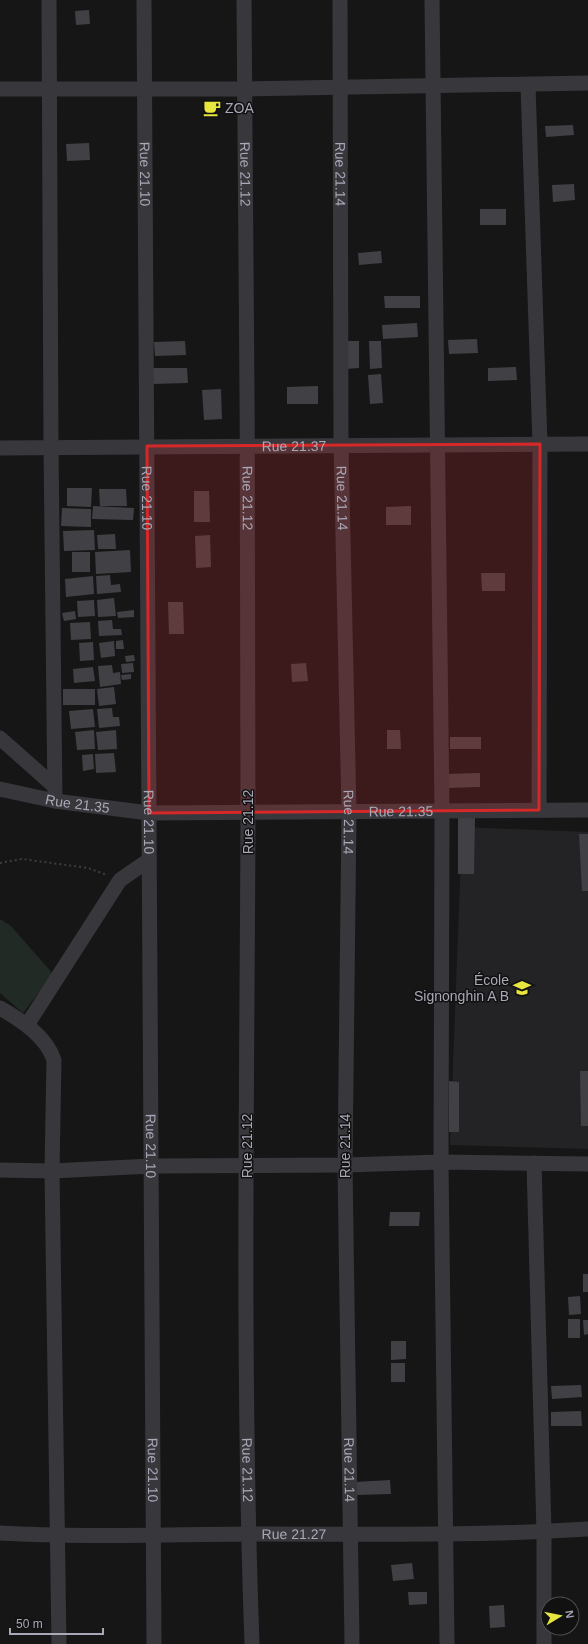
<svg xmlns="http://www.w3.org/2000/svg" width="588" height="1644" viewBox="0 0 588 1644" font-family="Arial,sans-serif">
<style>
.built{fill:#232224}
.green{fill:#222a26}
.building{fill:#414044}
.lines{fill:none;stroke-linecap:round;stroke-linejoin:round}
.path{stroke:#3d3d43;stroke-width:2;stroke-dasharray:2 3;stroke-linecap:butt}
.minor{stroke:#38373c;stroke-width:15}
.marked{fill:#d62828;fill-opacity:0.2;stroke:#d62828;stroke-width:3;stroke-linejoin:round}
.labels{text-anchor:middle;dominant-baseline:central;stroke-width:3;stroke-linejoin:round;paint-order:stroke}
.poi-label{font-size:14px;fill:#a9a8b7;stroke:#111112;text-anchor:start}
.street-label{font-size:14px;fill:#a9a8b7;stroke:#111112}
</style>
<rect width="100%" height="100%" fill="#161617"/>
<path class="built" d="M 462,827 L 588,832 L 588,1149 L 450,1145 Z"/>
<path class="green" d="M 0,919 L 11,926 L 53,974 L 23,1013 L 0,993 Z"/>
<path class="building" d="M 89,10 L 90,24 L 76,25 L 75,11 Z
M 573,125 L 574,135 L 546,137 L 545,126 Z
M 89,143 L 90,160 L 67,161 L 66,144 Z
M 574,184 L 575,200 L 553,202 L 552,185 Z
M 480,209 L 506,209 L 506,225 L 480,225 Z
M 381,251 L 382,263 L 359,265 L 358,253 Z
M 384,296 L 420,296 L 420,308 L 385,308 Z
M 417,323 L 418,337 L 383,339 L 382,325 Z
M 477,339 L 478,353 L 449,354 L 448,340 Z
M 185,341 L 186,355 L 155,356 L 154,342 Z
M 344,341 L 359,341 L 359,368 L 345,369 Z
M 369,341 L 381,341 L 382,368 L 370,369 Z
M 516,367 L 517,380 L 488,381 L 488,368 Z
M 152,368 L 187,368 L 188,383 L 152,384 Z
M 381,374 L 383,403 L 370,404 L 368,375 Z
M 318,386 L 318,404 L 287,404 L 287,387 Z
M 221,389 L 222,419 L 204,420 L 202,390 Z
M 67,488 L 92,488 L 91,507 L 67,506 Z
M 99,489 L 126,489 L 127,506 L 100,506 Z
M 194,491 L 209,491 L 210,522 L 194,522 Z
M 93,506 L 134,508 L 133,520 L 92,519 Z
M 411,506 L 411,525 L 386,525 L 386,507 Z
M 62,508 L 91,509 L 91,527 L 61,526 Z
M 94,530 L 95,550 L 64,551 L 63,531 Z
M 115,534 L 116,549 L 98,549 L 97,535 Z
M 210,535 L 211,567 L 196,568 L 195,536 Z
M 130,550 L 131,572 L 96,574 L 95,552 Z
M 72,552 L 90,552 L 90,572 L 72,572 Z
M 481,573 L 505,573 L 505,591 L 482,591 Z
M 110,575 L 111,585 L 120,584 L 121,592 L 97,594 L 96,576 Z
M 93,576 L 94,594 L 66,597 L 65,579 Z
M 114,598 L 116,616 L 98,617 L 97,600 Z
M 94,600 L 95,616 L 78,617 L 77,601 Z
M 168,602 L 183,602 L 184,634 L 169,634 Z
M 134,610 L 134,617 L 118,618 L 117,612 Z
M 75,611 L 76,619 L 64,621 L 62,613 Z
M 112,620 L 113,629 L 121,629 L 122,635 L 99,636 L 98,621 Z
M 90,622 L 91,639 L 71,640 L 70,623 Z
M 123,640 L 124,649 L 116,649 L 116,641 Z
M 114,641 L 115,656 L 101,658 L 99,643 Z
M 93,642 L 94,660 L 80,661 L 79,643 Z
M 134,655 L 135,661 L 126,662 L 125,656 Z
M 133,663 L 134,672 L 122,673 L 121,664 Z
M 306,663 L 308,681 L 292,682 L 291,664 Z
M 112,665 L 113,673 L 120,672 L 121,684 L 100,687 L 98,666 Z
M 93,667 L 95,681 L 74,683 L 73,669 Z
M 131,674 L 131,679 L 122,680 L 121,675 Z
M 114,687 L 116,704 L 99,706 L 97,689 Z
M 63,689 L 95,689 L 95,705 L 63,705 Z
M 112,708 L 113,717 L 119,717 L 120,726 L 99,728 L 97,709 Z
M 93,709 L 95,727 L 71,729 L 69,711 Z
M 94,730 L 95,749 L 77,750 L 75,732 Z
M 116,730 L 117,749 L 98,750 L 96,732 Z
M 387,730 L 400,730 L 401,749 L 387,749 Z
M 450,737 L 481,737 L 481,749 L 450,749 Z
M 114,753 L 116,772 L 96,773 L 95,754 Z
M 93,754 L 94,769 L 83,771 L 82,755 Z
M 480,773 L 480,787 L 448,788 L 447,774 Z
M 458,817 L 475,817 L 474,874 L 458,874 Z
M 579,834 L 588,834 L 588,891 L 582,891 Z
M 580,1071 L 588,1071 L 588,1126 L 581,1126 Z
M 449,1081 L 459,1082 L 459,1132 L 449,1132 Z
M 390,1212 L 420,1212 L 419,1226 L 389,1226 Z
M 583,1274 L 588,1274 L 588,1292 L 583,1292 Z
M 580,1296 L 581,1314 L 569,1315 L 568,1297 Z
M 568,1319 L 580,1319 L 580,1338 L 568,1338 Z
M 583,1320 L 588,1320 L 588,1334 L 584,1335 Z
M 391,1341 L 406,1341 L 406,1359 L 391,1360 Z
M 391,1363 L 405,1363 L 405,1382 L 391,1382 Z
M 581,1385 L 582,1397 L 552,1399 L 551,1386 Z
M 581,1411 L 582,1426 L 551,1426 L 551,1412 Z
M 390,1480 L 391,1494 L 355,1495 L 355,1482 Z
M 412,1563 L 414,1579 L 393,1581 L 391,1565 Z
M 408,1592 L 427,1592 L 427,1604 L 409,1605 Z
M 504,1605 L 505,1627 L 490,1628 L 489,1606 Z"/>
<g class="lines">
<path class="path" d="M 0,863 L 22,859 L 88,868 L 107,875"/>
<g class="minor">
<path d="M 49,0 L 51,447 L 55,801"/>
<path id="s1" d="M 144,0 L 154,1644"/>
<path id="s2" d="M 244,0 C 246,273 249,545 248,818 C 247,1093 242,1369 252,1644"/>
<path id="s3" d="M 340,0 L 341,445 L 349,812 L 345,1165 L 352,1644"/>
<path d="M 432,0 L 442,811 L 441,1162 L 447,1644"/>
<path d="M 528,86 L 540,444 L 539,810"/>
<path d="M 0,89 L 245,89 L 588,83"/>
<path id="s4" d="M 0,448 L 588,444"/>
<path d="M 0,738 L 54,786"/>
<path id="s5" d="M 0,789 L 55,801 L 149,813 L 588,810"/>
<path d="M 0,1008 C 21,1020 46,1036 54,1060 L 52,1171 L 59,1644"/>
<path d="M 27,1025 L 120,880 L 149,860"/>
<path d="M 534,1163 L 544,1532 L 544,1644"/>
<path d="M 0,1170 L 52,1171 L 151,1166 L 345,1165 L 441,1162 L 588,1164"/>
<path id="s6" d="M 0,1533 C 87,1538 175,1534 262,1534 C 371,1534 480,1536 588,1529"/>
</g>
</g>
<path class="marked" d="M 540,444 L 539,810 L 149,813 L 147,446 Z"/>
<defs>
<g id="cafe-bare" transform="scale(1.38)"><path d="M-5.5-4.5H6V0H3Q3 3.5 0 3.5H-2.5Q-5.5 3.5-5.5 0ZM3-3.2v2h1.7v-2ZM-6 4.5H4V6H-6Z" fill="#e7e53e" stroke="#111112" stroke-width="2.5" paint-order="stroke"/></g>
<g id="school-bare" transform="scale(1.38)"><path d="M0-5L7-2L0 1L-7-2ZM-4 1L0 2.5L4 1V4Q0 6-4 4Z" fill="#e7e53e" stroke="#111112" stroke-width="2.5" paint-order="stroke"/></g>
</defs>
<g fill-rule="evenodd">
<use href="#cafe-bare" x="212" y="108"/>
<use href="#school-bare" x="522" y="988"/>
</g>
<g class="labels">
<g class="poi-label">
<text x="225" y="108">ZOA</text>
<text x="509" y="980" text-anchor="end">École<tspan x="509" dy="16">Signonghin A B</tspan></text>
</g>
<g class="street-label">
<text stroke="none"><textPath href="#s1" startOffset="174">Rue 21.10</textPath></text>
<text stroke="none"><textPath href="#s2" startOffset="174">Rue 21.12</textPath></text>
<text stroke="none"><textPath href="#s3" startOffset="174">Rue 21.14</textPath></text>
<text stroke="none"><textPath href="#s4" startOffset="294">Rue 21.37</textPath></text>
<text stroke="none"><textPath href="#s1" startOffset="498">Rue 21.10</textPath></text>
<text stroke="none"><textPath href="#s2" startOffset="498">Rue 21.12</textPath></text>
<text stroke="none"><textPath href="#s3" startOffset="498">Rue 21.14</textPath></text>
<text stroke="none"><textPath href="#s5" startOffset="79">Rue 21.35</textPath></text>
<text stroke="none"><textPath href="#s5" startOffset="403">Rue 21.35</textPath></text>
<text stroke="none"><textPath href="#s1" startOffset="822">Rue 21.10</textPath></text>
<text transform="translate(248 822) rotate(-90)">Rue 21.12</text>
<text stroke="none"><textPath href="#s3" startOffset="822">Rue 21.14</textPath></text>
<text stroke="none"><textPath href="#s1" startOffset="1146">Rue 21.10</textPath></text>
<text transform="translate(247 1146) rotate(-90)">Rue 21.12</text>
<text transform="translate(345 1146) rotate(-90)">Rue 21.14</text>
<text stroke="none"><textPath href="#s1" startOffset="1470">Rue 21.10</textPath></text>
<text stroke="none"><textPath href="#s2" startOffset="1470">Rue 21.12</textPath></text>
<text stroke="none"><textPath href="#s3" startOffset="1470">Rue 21.14</textPath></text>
<text stroke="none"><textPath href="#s6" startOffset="294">Rue 21.27</textPath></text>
</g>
</g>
<g transform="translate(560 1616) rotate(80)"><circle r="19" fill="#111112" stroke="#4e4d54"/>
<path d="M0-3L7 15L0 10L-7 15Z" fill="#e7e53e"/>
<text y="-6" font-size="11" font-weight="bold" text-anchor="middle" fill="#a9a8b7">N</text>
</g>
<path d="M10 1628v6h93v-6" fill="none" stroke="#a9a8b7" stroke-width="2"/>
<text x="16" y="1628" font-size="12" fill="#a9a8b7" stroke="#111112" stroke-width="3" paint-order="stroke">50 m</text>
</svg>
